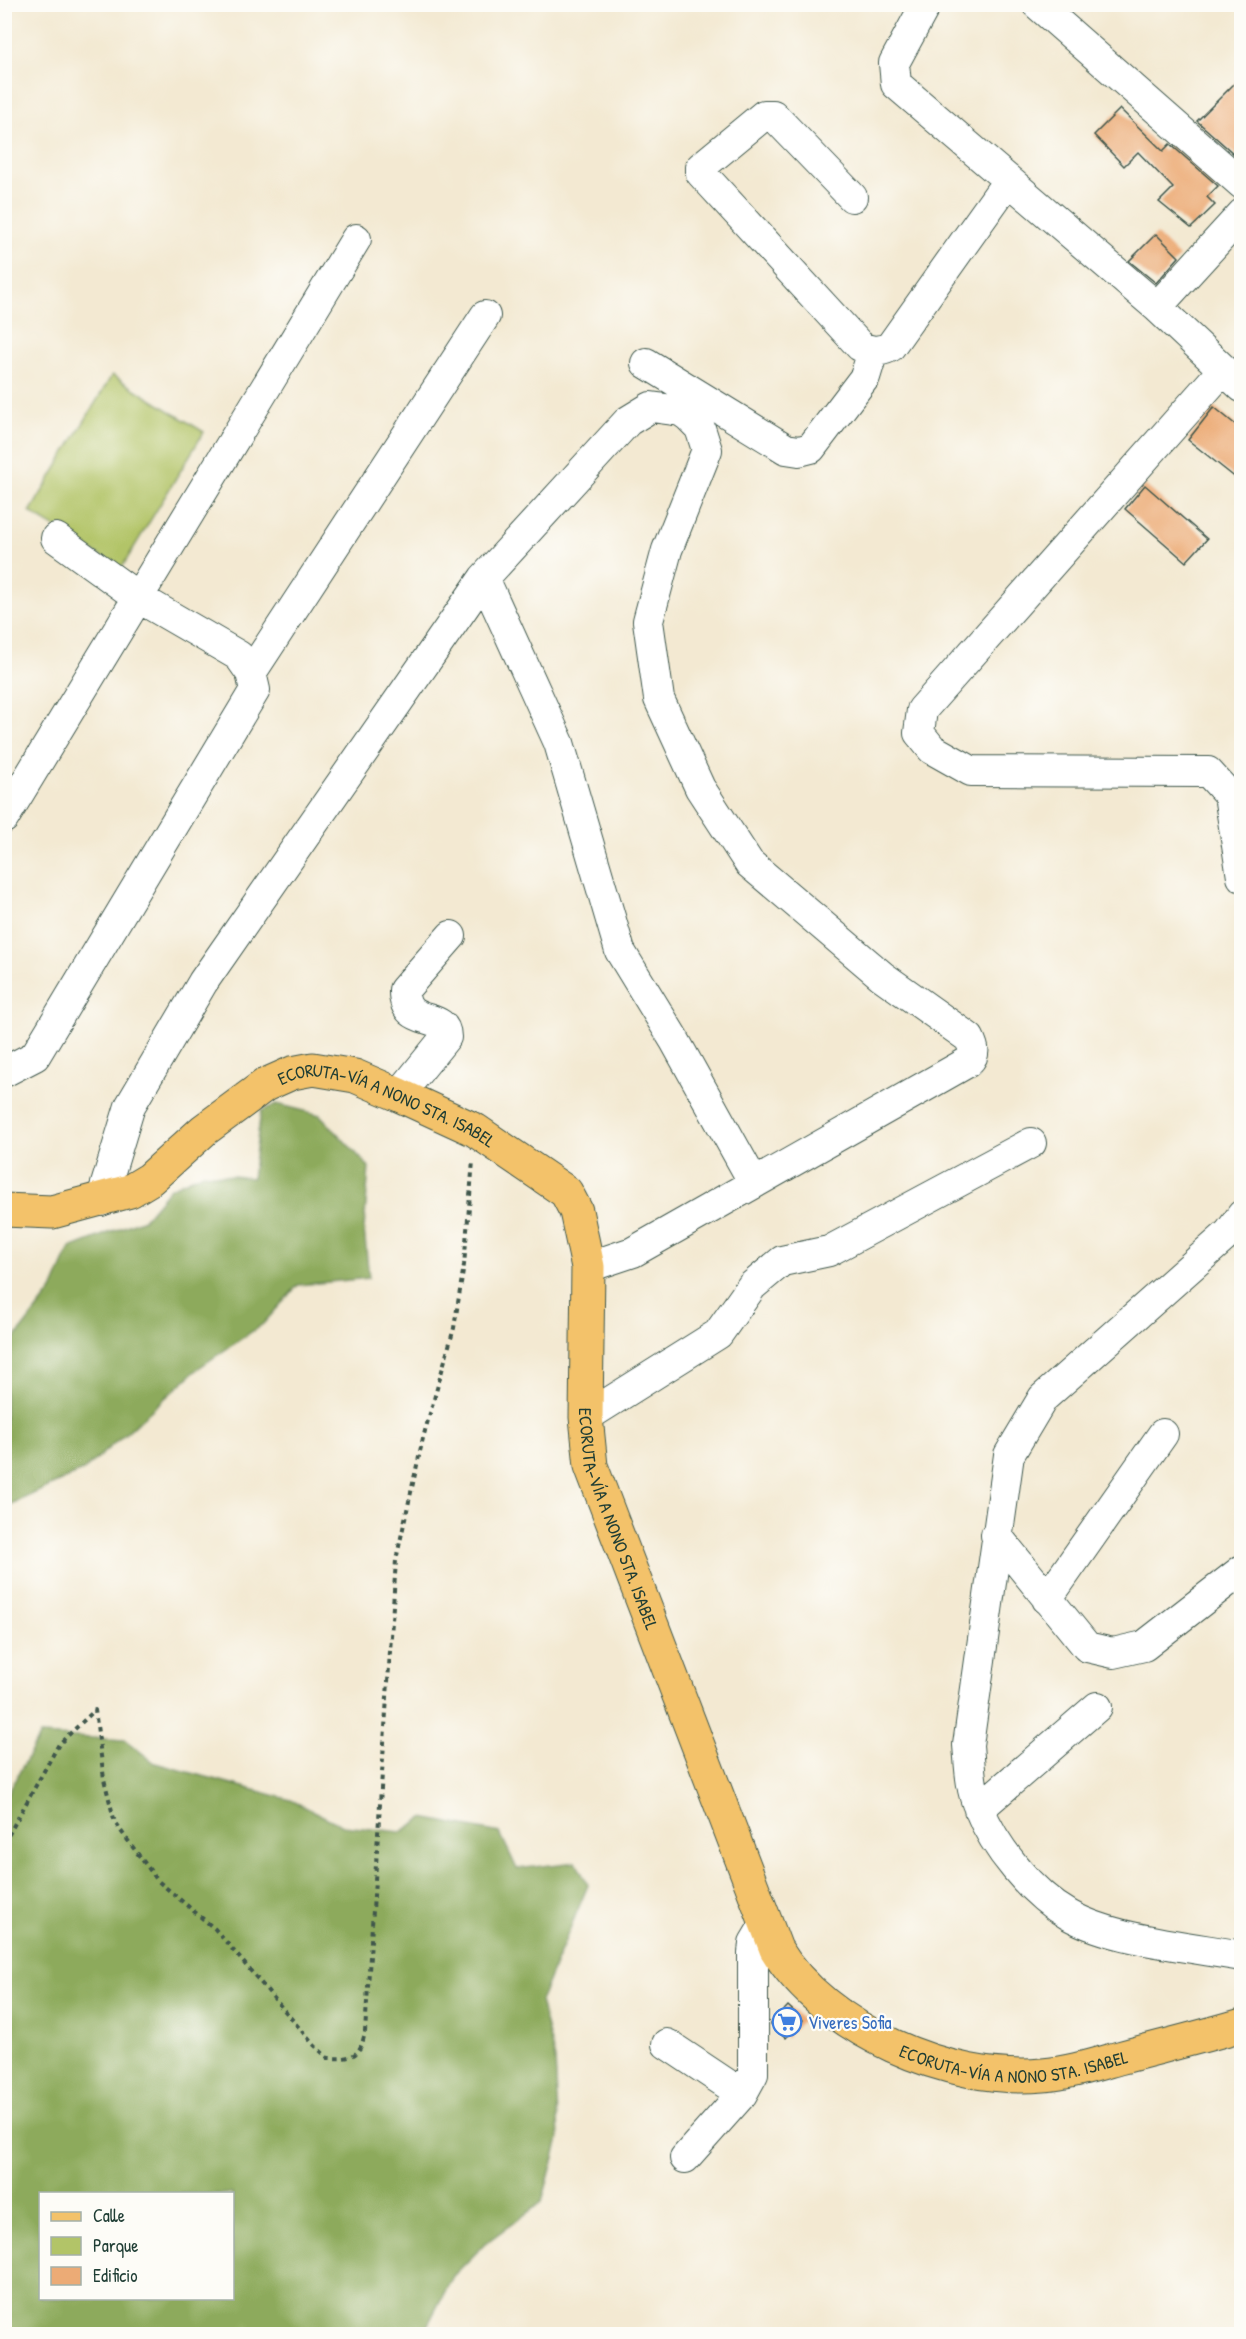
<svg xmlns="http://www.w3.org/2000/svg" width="1246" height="2339" viewBox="0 0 1246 2339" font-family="'Patrick Hand',sans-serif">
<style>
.green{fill:#b2c468;stroke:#68804e;stroke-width:1.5}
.forest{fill:#8daa5c;stroke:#567448;stroke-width:1.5;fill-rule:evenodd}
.building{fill:#ecab76}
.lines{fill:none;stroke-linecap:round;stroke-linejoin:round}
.minor-casing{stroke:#3f574c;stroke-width:32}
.major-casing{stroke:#3f574c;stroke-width:35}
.path{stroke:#3f574c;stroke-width:4;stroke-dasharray:4.5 4.5;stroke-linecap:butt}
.minor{stroke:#fff;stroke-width:30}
.major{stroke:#f3c26a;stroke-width:33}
.labels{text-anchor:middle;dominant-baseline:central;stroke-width:4.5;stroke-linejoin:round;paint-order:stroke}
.street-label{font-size:18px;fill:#1f3d34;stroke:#fdfcf7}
.shop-label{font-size:18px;fill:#366cbe;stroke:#fdfcf7;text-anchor:start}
</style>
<rect width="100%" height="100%" fill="#fdfcf7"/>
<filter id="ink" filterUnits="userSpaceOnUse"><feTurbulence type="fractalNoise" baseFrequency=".0167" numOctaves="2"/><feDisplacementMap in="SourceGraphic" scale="12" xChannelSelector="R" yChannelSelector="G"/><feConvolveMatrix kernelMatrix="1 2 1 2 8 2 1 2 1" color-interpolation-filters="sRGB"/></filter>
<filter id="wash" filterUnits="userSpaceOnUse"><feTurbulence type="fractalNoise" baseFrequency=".008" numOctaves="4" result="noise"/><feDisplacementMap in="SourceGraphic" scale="24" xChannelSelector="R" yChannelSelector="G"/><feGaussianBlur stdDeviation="1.35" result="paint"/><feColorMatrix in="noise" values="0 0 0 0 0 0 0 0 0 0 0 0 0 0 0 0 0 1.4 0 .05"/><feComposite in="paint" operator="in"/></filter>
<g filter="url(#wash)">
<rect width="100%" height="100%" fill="#f3e9d2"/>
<path class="green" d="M 112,375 L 204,432 L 121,569 L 30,512 Z"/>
<path class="forest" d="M 277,1104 L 320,1115 L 369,1167 L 364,1229 L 369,1278 L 298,1285 L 263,1324 L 200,1367 L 84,1470 L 5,1507 L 5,1351 L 52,1290 L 70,1248 L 144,1219 L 170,1188 L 203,1173 L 252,1178 L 261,1111 Z
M 40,1735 L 125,1740 L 155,1763 L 291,1800 L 343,1826 L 401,1832 L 423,1818 L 500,1833 L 517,1869 L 576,1862 L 588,1885 L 540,2001 L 555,2059 L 559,2139 L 542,2202 L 487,2242 L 453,2276 L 423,2334 L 5,2334 L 5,1798 ZM 40,2194 L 232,2194 L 232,2298 L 40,2298 Z"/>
<g id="blocks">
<path class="building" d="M 1242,76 L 1242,161 L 1197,121 Z
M 1120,109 L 1163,151 L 1170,144 L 1218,186 L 1207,197 L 1215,205 L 1191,228 L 1159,202 L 1173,188 L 1138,152 L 1124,166 L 1094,135 Z
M 1156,234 L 1179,257 L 1156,283 L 1129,261 Z
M 1214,407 L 1242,430 L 1242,483 L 1188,440 Z
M 1145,485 L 1207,539 L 1186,562 L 1125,509 Z
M 788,2006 L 803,2020 L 786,2038 L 771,2024 Z"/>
</g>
</g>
<g filter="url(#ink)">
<use href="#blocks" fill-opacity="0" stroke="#3f574c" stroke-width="1.5"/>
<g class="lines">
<g class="minor-casing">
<path id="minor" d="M 926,4 L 894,63 L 896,84 L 1157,307 L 1242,387
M 1037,4 L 1242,184
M 852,197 L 773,115 L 764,115 L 701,167 L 701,173 L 860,346 C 870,352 879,352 890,347 L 1008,181
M 1157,307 L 1242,214
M 646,363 L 786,449 L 799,451 L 811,448 L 865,377 L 873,351
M 1222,371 L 922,710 L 919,733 L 932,749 L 971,771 L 1208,772 L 1229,795 L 1242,877
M 484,578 L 559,743 L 620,951 L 675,1041 L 754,1183
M 251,673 L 485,316
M 4,818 L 356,239
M 4,1072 L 35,1056 L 255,690 L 251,673 L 239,656 L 139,598 L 56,538
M 399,1095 L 446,1037 C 446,1009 403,1030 404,990 L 451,936
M 101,1201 L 130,1106 L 203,982 L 484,578 L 628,421 L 651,407 L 681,411 L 688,416 L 700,428 L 707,450 L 667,550 L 648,621 L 659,699 L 700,788 L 749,863 L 882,976 L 969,1038 C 974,1048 976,1054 968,1062 L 633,1252 L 588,1267
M 1242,1215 L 1229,1233 L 1043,1398 L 1009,1455 L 968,1745 C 970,1767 970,1788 979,1808 C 994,1847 1032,1894 1069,1915 C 1113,1940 1191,1947 1242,1956
M 586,1417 L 718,1334 L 752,1286 L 782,1261 L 829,1251 L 1031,1143
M 996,1535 L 1087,1647 L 1113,1653 L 1144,1646 L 1242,1570
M 1047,1599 L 1163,1434
M 979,1809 L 1097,1707
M 667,2044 L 742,2094
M 685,2158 L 742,2094 L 753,2074 L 753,1953 L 754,1943 L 766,1923"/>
</g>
<g class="major-casing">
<g id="major">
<path id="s1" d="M 4,1210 L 52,1212 L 130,1191 L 150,1179 L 204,1130 L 265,1085 L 292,1073 L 313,1069 L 355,1076 L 399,1095 L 475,1130 L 566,1192 L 576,1211 L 588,1267 L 586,1417 L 591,1466 L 776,1949 C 825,2030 950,2084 1043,2075 C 1069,2073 1094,2065 1119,2058 C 1160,2047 1201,2037 1242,2025"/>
</g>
</g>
<path class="path" d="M 4,1843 L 59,1744 L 95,1710 L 104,1779 L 115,1823 L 158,1881 L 215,1929 L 313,2044 L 328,2058 C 353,2059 360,2057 365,2032 L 396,1560 L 423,1438 L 454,1328 L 464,1265 L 473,1161"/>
<use href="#minor" class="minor"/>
<use href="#major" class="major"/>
</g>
</g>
<defs>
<g id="supermarket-ring" transform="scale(1.5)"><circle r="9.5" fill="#fdfcf7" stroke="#3f7fe0" stroke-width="1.5"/><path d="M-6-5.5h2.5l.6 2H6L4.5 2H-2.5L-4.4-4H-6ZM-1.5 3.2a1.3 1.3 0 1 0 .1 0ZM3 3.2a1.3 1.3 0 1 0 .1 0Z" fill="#3f7fe0"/></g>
</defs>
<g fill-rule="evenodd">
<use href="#supermarket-ring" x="787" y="2022"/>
</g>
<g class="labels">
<g class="street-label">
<text stroke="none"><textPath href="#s1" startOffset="432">ECORUTA-VÍA A NONO STA. ISABEL</textPath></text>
<text stroke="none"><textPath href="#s1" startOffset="972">ECORUTA-VÍA A NONO STA. ISABEL</textPath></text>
<text stroke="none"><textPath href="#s1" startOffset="1710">ECORUTA-VÍA A NONO STA. ISABEL</textPath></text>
</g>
<g class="shop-label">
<text x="808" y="2022">Viveres Sofia</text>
</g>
</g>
<rect width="1246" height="2339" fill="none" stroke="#fdfcf7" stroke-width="24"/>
<rect x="39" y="2192" width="195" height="108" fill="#fdfcf7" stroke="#a4b0a9" stroke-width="1.5"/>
<rect x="51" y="2212" width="30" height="9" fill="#f3c26a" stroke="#a4b0a9" stroke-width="1.5"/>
<text x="93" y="2222" font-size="18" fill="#1f3d34">Calle</text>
<rect x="51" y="2237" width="30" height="18" fill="#b2c468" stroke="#a4b0a9" stroke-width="1.5"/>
<text x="93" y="2252" font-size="18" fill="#1f3d34">Parque</text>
<rect x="51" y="2267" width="30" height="18" fill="#ecab76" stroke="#a4b0a9" stroke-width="1.5"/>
<text x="93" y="2282" font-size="18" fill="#1f3d34">Edificio</text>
</svg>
